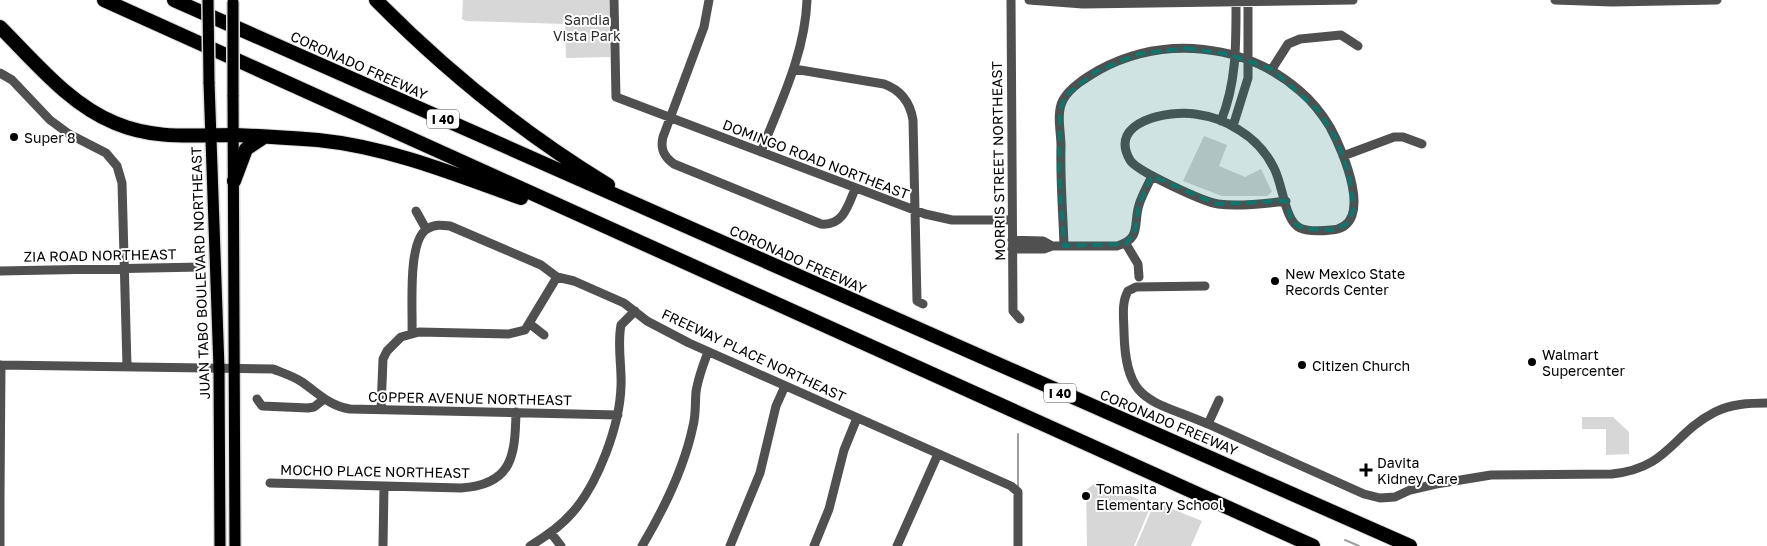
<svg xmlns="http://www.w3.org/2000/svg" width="1767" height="546" viewBox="0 0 1767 546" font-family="'Golos Text',sans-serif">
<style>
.green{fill:#d7d7d7}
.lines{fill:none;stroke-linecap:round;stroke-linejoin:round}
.stream{stroke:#9e9e9e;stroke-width:2}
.major-casing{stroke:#dbdbdb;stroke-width:14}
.highway-casing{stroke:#dbdbdb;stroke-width:16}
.minor{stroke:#505050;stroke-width:9}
.major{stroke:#000;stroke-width:11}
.highway{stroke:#000;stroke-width:14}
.major-bridge-casing{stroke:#dbdbdb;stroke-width:14;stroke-linecap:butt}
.major-bridge{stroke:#000;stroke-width:11}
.marked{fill:#0f766e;fill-opacity:0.2;stroke:#0f766e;stroke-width:4;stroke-dasharray:10 6;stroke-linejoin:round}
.poi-dot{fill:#000;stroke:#fff;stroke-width:2}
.labels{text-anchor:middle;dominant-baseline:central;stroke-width:4;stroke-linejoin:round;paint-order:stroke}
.shield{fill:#fff;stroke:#4c4c4c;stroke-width:1}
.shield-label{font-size:12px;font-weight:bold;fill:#000}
.park-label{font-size:14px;fill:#2e2e2e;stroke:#fff}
.street-label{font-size:14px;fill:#000;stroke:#fff}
.poi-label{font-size:14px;fill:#000;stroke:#fff;text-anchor:start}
</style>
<rect width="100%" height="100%" fill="#fff"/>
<path class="green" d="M 463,0 L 609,0 L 610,57 L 566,58 L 565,24 L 466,21 L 462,19 Z
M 1204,136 L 1227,145 L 1219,166 L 1245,177 L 1261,169 L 1272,192 L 1267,196 L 1222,196 L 1183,181 Z
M 1582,417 L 1613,417 L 1629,432 L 1629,454 L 1606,455 L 1606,429 L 1582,429 Z
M 1098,481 L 1148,504 L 1149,510 L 1134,546 L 1087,546 L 1086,490 Z
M 1155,502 L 1202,521 L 1191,546 L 1136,546 Z"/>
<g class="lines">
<path class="stream" d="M 1018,434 L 1018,489
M 1345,540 L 1359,546"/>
<g class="major-casing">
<path id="major" d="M 209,82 L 219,368 L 220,546
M 233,95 L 235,546"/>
</g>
<g class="highway-casing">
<path id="highway" d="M 104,0 L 1313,546
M 174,0 L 1410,546
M 376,0 C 448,73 521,132 608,185
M 0,27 C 35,62 69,104 115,123 C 155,140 194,135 235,135 C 262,136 290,138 318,140 C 388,147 455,174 521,198
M 234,181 L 246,149 L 264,137"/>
</g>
<path class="minor" d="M 614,0 L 616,97 L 925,214 L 952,220 L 1012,220
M 709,0 L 704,27 L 663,137 C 660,149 664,157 674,164 L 821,224 C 843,226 848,206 855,189
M 1011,0 L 1013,311 L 1020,319
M 1029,0 L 1083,4 L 1353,0
M 1555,0 L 1612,2 L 1717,0
M 794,69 L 884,84 C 901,90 910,102 913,120 L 917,301 L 923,304
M 1272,69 L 1288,44 L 1300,39 L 1341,35 L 1358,46
M 0,73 L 12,80 L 50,120 L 69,134 L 106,153 L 117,166 L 122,183 L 127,366
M 1221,121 C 1237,81 1236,43 1236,0
M 1233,126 L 1248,78 L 1248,0
M 761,152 C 780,103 805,54 807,0
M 1343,156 L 1394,137 L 1403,137 L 1422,144
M 416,211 L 426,229
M 1012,240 L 1043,241 L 1052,246
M 1126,244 L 1138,264 L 1139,277
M 1064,246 C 1063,212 1060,180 1061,146 C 1061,132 1056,113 1063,100 C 1070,87 1087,77 1099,70 C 1164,35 1245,43 1300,91 C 1312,101 1322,114 1330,127 C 1342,149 1377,227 1331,230 C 1322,231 1309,232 1300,228 C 1285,222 1283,185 1274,168 C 1266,152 1254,139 1239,130 C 1226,121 1210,116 1195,114 C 1170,110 1107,121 1130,160 C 1136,171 1204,202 1218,204 C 1239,207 1264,204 1286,201
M 1012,249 L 1044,249 L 1052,246 L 1117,246 C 1142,239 1133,224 1139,205 C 1142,195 1148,185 1152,176
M 0,271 L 201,267
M 1205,286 L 1136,287 L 1128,291 C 1121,303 1124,319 1124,333 C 1126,404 1150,399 1208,424
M 530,324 L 544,335
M 412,333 C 413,310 407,241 427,229 C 434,224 442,225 450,226 L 541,265 L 557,277 L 574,281 L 624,303 L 647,321 L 689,343 L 1011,486 L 1018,492 L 1018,546
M 0,365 L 273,369 C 283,373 293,376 302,382 C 319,394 330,406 350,409 L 618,415
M 257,399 L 262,406 L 308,408 L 314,407 L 323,400
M 1219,400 L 1208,424 L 1364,494 L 1380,498 L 1395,497 L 1410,490 L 1436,484 L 1491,475 L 1612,474 C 1669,468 1672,434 1715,412 C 1731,404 1749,403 1767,403
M 381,409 L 383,359 L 387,351 L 401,337 L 419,332 L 509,334 L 525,330 L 557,277
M 270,483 L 461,488 C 513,485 515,455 516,412
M 0,497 L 1,365
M 0,498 L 0,546
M 551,533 L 561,546
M 383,546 L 384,486
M 530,546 C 545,537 560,527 572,513 C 598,484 620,425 621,386 C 622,367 617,345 621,325 L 635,311
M 642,546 C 664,509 684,469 693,426 C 696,415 695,403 696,392 C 698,378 703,365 708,352
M 730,546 L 760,473 L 776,406 L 785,386
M 814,546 L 829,509 L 844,450 L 857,418
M 897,546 L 938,454"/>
<use href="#major" class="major"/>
<use href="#highway" class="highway"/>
<g class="major-bridge-casing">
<path id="major-bridge" d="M 208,0 L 209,82
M 233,2 L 233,95"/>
</g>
<use href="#major-bridge" class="major-bridge"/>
</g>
<path class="marked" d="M 1186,48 L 1228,54 L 1272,69 L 1319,111 L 1337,140 L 1349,174 L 1354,209 L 1347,224 L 1334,230 L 1303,229 L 1291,221 L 1286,201 L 1216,204 L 1152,176 L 1139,205 L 1135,233 L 1126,244 L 1064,246 L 1059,174 L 1060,111 L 1065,96 L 1095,72 L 1138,54 Z"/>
<g class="poi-dot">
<circle cx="14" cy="137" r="5"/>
<circle cx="1275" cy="281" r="5"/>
<circle cx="1532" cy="362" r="5"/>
<circle cx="1302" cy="365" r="5"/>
<path d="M1363.5 462.5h5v5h5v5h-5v5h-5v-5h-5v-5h5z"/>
<circle cx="1086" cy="496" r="5"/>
</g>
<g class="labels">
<g class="shield">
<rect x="427" y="109.5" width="32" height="19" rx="4"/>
<rect x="1044" y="383.5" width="32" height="19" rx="4"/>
</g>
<g class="shield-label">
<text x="443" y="119">I 40</text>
<text x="1060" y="393">I 40</text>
</g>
<g class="park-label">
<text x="587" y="19">Sandia<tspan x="587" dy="16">Vista Park</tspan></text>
</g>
<g class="street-label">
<text transform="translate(359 65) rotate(24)">CORONADO FREEWAY</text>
<text transform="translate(816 159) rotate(21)">DOMINGO ROAD NORTHEAST</text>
<text transform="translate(998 161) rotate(-91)">MORRIS STREET NORTHEAST</text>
<text transform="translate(100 255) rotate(-1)">ZIA ROAD NORTHEAST</text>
<text transform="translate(798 259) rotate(24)">CORONADO FREEWAY</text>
<text transform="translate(200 273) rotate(-92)">JUAN TABO BOULEVARD NORTHEAST</text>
<text transform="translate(754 355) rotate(25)">FREEWAY PLACE NORTHEAST</text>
<text transform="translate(470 398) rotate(1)">COPPER AVENUE NORTHEAST</text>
<text transform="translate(1169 422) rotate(23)">CORONADO FREEWAY</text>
<text transform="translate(375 471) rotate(1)">MOCHO PLACE NORTHEAST</text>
</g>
<g class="poi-label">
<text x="24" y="137">Super 8</text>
<text x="1285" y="273">New Mexico State<tspan x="1285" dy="16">Records Center</tspan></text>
<text x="1542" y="354">Walmart<tspan x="1542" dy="16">Supercenter</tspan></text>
<text x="1312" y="365">Citizen Church</text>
<text x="1377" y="462">Davita<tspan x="1377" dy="16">Kidney Care</tspan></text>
<text x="1096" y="488">Tomasita<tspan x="1096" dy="16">Elementary School</tspan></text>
</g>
</g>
</svg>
